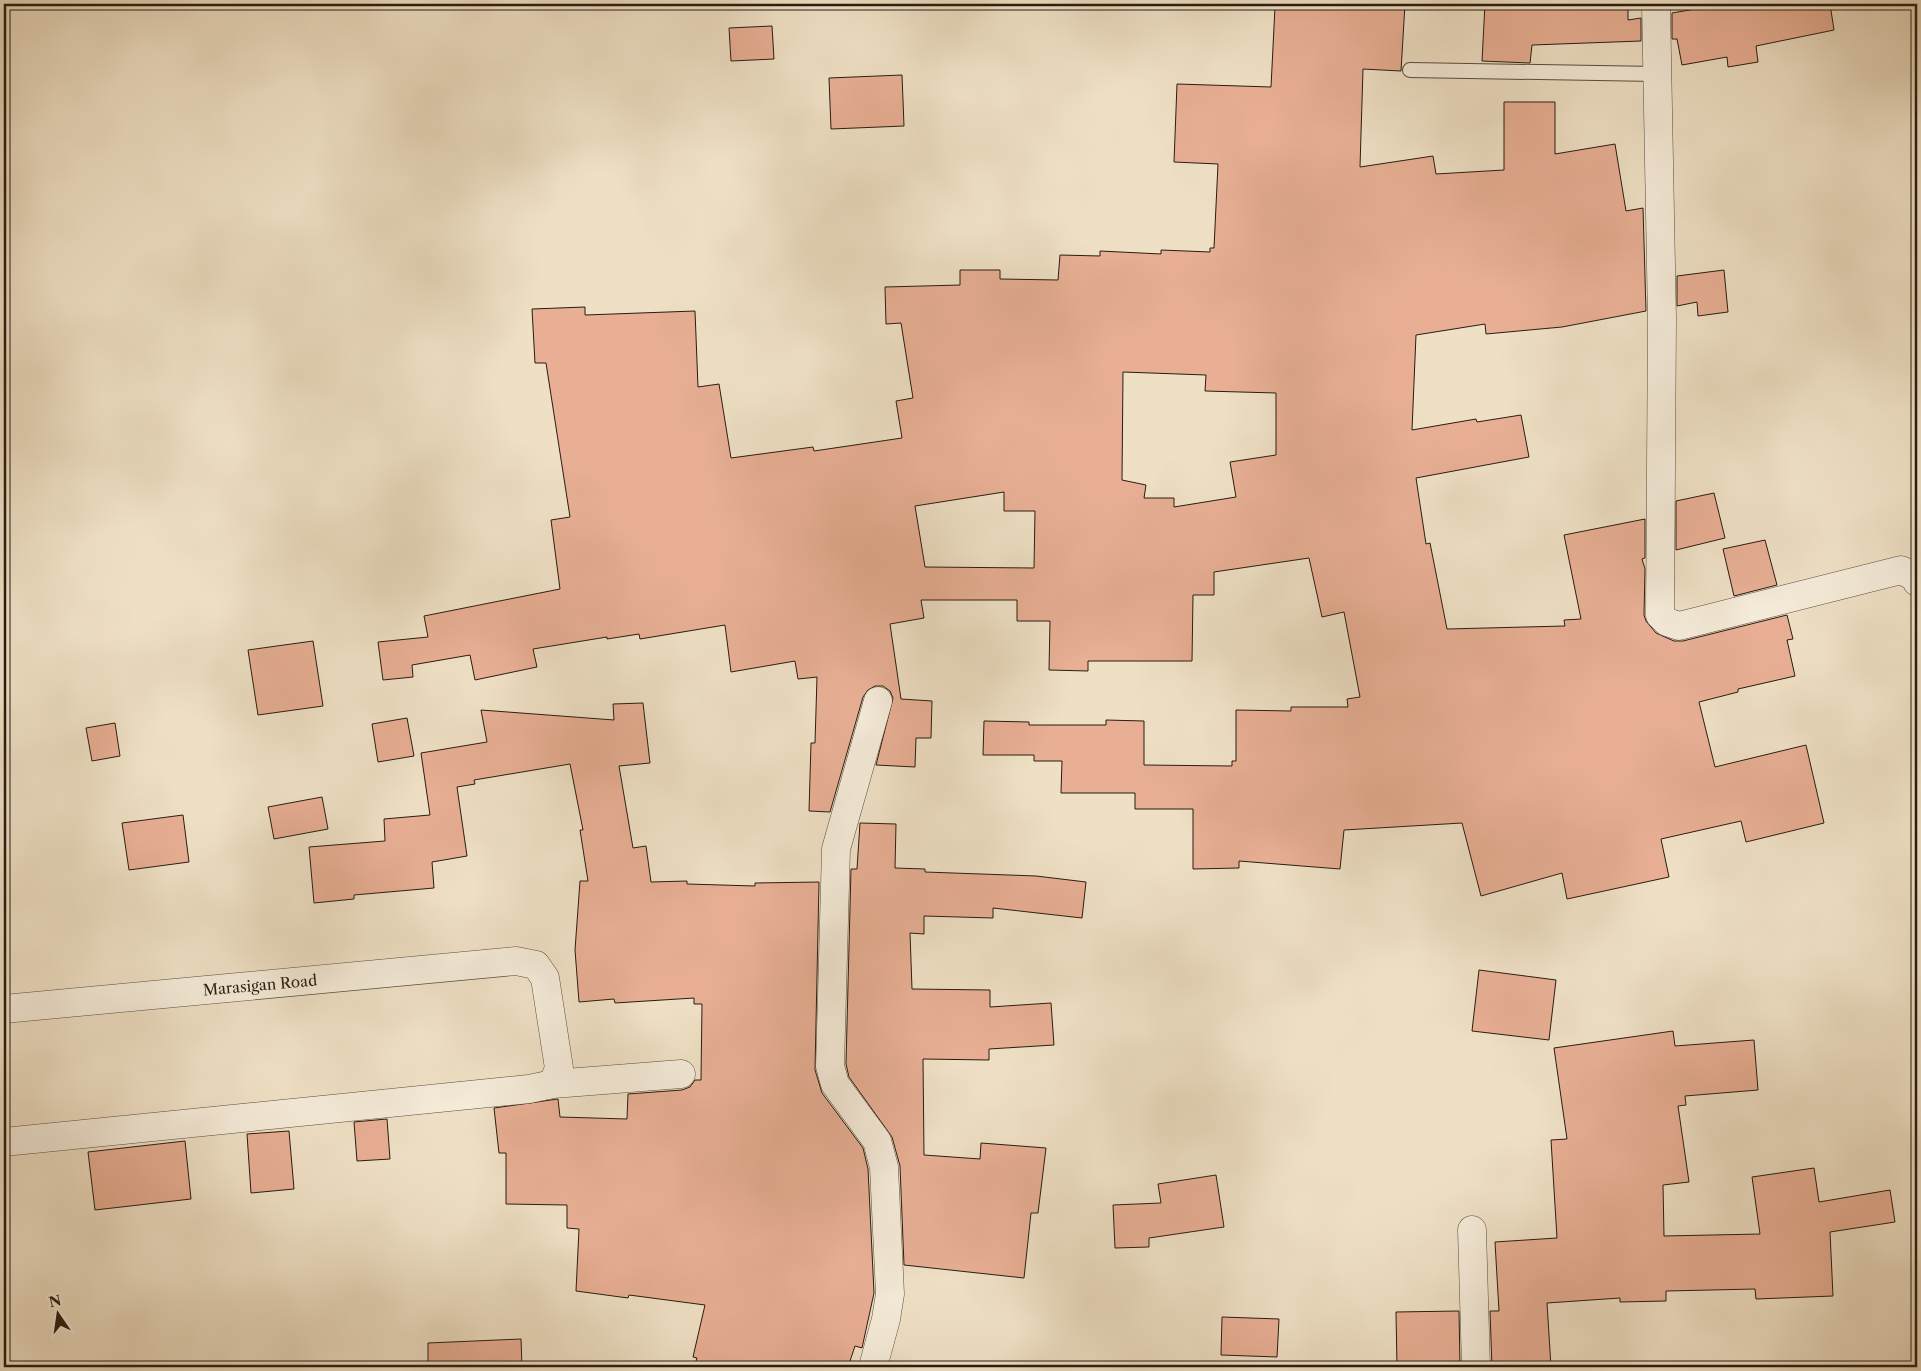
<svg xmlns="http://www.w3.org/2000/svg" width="1921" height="1371" viewBox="0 0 1921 1371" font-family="'Libre Caslon Text',serif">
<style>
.building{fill:#e8af94;stroke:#281c11;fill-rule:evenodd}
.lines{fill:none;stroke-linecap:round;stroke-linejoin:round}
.lane-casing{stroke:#5a4d3e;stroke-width:16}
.street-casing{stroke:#5a4d3e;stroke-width:29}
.lane{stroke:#f5ebd9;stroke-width:14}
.street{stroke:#f5ebd9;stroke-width:28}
.labels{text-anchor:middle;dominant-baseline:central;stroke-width:4;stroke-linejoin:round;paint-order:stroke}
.street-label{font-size:15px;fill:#281c11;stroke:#f5ebd9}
</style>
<rect width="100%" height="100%" fill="#efe0c5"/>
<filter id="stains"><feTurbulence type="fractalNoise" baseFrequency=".004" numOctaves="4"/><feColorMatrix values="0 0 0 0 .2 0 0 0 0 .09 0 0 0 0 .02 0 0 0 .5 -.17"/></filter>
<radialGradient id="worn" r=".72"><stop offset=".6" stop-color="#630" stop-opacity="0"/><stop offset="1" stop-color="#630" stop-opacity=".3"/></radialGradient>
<path class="building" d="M 1330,4 L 1405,4 L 1401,71 L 1363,69 L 1360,167 L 1433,156 L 1436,174 L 1504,170 L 1504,102 L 1555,102 L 1555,154 L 1615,144 L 1626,211 L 1643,208 L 1646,311 L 1562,327 L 1486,334 L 1485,324 L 1416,335 L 1412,430 L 1476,419 L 1477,422 L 1521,415 L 1529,457 L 1416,478 L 1426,544 L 1430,543 L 1447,629 L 1565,626 L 1564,620 L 1581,619 L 1564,535 L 1645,519 L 1645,558 L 1642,559 L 1645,569 L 1644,615 L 1646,621 L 1656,633 L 1674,641 L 1683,641 L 1787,615 L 1793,639 L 1787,640 L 1795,676 L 1738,689 L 1738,692 L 1699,702 L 1715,767 L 1806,745 L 1824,823 L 1746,842 L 1741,821 L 1661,839 L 1669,877 L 1567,899 L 1562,873 L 1481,896 L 1462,823 L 1344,830 L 1340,869 L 1239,861 L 1239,868 L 1193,869 L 1193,809 L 1135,809 L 1135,793 L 1061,793 L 1062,761 L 1034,761 L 1034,755 L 983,755 L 984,721 L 1029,722 L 1029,725 L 1106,725 L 1106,720 L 1144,721 L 1144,765 L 1232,766 L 1232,761 L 1236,761 L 1236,710 L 1291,711 L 1291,707 L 1348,707 L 1347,699 L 1360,697 L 1344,612 L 1322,617 L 1309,558 L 1214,572 L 1214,595 L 1193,595 L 1192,661 L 1088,661 L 1088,671 L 1049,670 L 1050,621 L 1017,621 L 1017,600 L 921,600 L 924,618 L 890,624 L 901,699 L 932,701 L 931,738 L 916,738 L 915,767 L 876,765 L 893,698 L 890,691 L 883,686 L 875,686 L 868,690 L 863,697 L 830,812 L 809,811 L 811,743 L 815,743 L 817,677 L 798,679 L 795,661 L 731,672 L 725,625 L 640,639 L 639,634 L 607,639 L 607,637 L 533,649 L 537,667 L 475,680 L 470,655 L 412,665 L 413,677 L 383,680 L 378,642 L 428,637 L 424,616 L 560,589 L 551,520 L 570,517 L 546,363 L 535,363 L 532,309 L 585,307 L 585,315 L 695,311 L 698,387 L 719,384 L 731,458 L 813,447 L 814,451 L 902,438 L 896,401 L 913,398 L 901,323 L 886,324 L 885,287 L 960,285 L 960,270 L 1000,270 L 1000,279 L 1058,280 L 1060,255 L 1100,256 L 1100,251 L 1161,254 L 1161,250 L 1210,252 L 1210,248 L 1214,248 L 1218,164 L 1174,162 L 1177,84 L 1271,87 L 1275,7 L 1329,8 ZM 1123,372 L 1206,375 L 1205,391 L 1276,393 L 1276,455 L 1230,462 L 1236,497 L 1174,507 L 1174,498 L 1144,498 L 1146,485 L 1122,480 ZM 1004,492 L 1004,511 L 1035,511 L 1034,568 L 925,567 L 915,506 Z
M 1485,4 L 1524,4 L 1524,7 L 1628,4 L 1628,20 L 1641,18 L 1641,41 L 1532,45 L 1530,63 L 1482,61 Z
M 1724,4 L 1830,4 L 1834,30 L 1756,46 L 1758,62 L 1728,67 L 1727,57 L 1682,65 L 1677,39 L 1672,39 L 1672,13 Z
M 772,26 L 774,59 L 731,61 L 729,28 Z
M 902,75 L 904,126 L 831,129 L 829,78 Z
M 1724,270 L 1728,312 L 1698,316 L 1697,302 L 1677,306 L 1677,276 Z
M 1714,493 L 1725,538 L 1676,550 L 1676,501 Z
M 1765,540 L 1777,585 L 1734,596 L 1723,549 Z
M 313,641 L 323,706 L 258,715 L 248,650 Z
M 643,703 L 650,763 L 619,766 L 633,848 L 646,846 L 651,882 L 687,881 L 687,884 L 755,886 L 755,883 L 819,882 L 815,1070 L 822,1093 L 863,1148 L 868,1169 L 874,1293 L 862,1348 L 855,1346 L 848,1367 L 694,1367 L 697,1358 L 693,1357 L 705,1305 L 629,1295 L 628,1298 L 576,1291 L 579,1229 L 567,1228 L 567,1205 L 506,1204 L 506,1153 L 499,1153 L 494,1108 L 558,1099 L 560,1117 L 627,1119 L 628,1094 L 682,1090 L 690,1087 L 695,1080 L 701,1080 L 702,1004 L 694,1004 L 694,998 L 615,1003 L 614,999 L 579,1002 L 575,950 L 580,881 L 588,881 L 580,830 L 583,830 L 570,764 L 474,780 L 475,784 L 457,787 L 467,856 L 432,862 L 434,888 L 354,895 L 354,899 L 314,903 L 309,847 L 385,841 L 384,819 L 430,815 L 421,753 L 487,742 L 481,710 L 614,720 L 613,704 Z
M 407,718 L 414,756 L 378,762 L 372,724 Z
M 115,723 L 120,756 L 92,761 L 86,728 Z
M 322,797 L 328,829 L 274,839 L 268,807 Z
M 183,815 L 189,862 L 129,870 L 122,823 Z
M 860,823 L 896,824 L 895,868 L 925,869 L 925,872 L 1036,876 L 1086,882 L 1082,918 L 993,908 L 993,918 L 924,916 L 924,934 L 910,933 L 912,989 L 990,990 L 990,1007 L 1051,1003 L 1054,1045 L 989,1049 L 989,1060 L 923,1059 L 924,1155 L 980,1159 L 981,1143 L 1046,1148 L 1038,1213 L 1031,1213 L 1024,1278 L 904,1265 L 900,1166 L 892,1137 L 849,1077 L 846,1064 L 851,869 L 857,869 Z
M 1479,970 L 1556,980 L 1549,1040 L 1472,1031 Z
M 1673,1031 L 1675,1046 L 1754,1040 L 1758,1090 L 1685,1096 L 1686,1105 L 1678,1106 L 1689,1182 L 1663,1185 L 1664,1236 L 1760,1234 L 1752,1177 L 1814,1168 L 1819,1202 L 1890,1190 L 1895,1222 L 1830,1232 L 1833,1296 L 1756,1299 L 1755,1289 L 1666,1291 L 1666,1301 L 1620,1302 L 1620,1298 L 1547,1303 L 1551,1367 L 1492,1367 L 1490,1311 L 1499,1311 L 1495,1242 L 1557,1238 L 1551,1140 L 1567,1139 L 1554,1048 Z
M 387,1119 L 390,1159 L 357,1161 L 354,1122 Z
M 289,1131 L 294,1189 L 251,1193 L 247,1134 Z
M 185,1141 L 191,1199 L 95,1210 L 88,1152 Z
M 1216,1175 L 1224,1227 L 1149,1238 L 1149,1247 L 1115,1248 L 1113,1205 L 1161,1203 L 1158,1184 Z
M 1459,1311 L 1460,1367 L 1397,1367 L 1396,1312 Z
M 1222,1317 L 1279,1319 L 1277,1357 L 1221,1355 Z
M 521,1339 L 522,1367 L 428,1367 L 428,1343 Z"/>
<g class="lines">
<g class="lane-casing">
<path id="lane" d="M 1410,70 L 1657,74"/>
</g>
<g class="street-casing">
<path id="street" d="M 1656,4 L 1662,319 L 1660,615 L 1667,622 L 1679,626 L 1901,570 L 1915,577 L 1917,582
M 4,1009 L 516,961 L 536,965 L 545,978 L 559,1068 L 553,1084 L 529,1089 L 4,1142
M 553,1084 L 681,1074
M 1472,1230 L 1476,1367
M 873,1367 L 886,1319 L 890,1294 L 884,1167 L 877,1141 L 835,1084 L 830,1066 L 836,849 L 878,701"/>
</g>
<use href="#lane" class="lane"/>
<use href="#street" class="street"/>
</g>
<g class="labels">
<g class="street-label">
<text transform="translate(260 985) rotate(-5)">Marasigan Road</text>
</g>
</g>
<rect width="1921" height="1371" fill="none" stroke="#efe0c5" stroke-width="20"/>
<rect x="5" y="5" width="1911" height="1361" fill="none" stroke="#281c11" stroke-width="2.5"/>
<rect x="10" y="10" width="1901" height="1351" fill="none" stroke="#281c11"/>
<g transform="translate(58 1314) rotate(347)" stroke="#f5ebd9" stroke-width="4" paint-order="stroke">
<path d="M0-4L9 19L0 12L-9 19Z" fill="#281c11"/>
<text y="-8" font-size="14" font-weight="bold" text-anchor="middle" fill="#281c11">N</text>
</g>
<rect width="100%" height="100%" filter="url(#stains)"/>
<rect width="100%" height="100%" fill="url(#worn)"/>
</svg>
